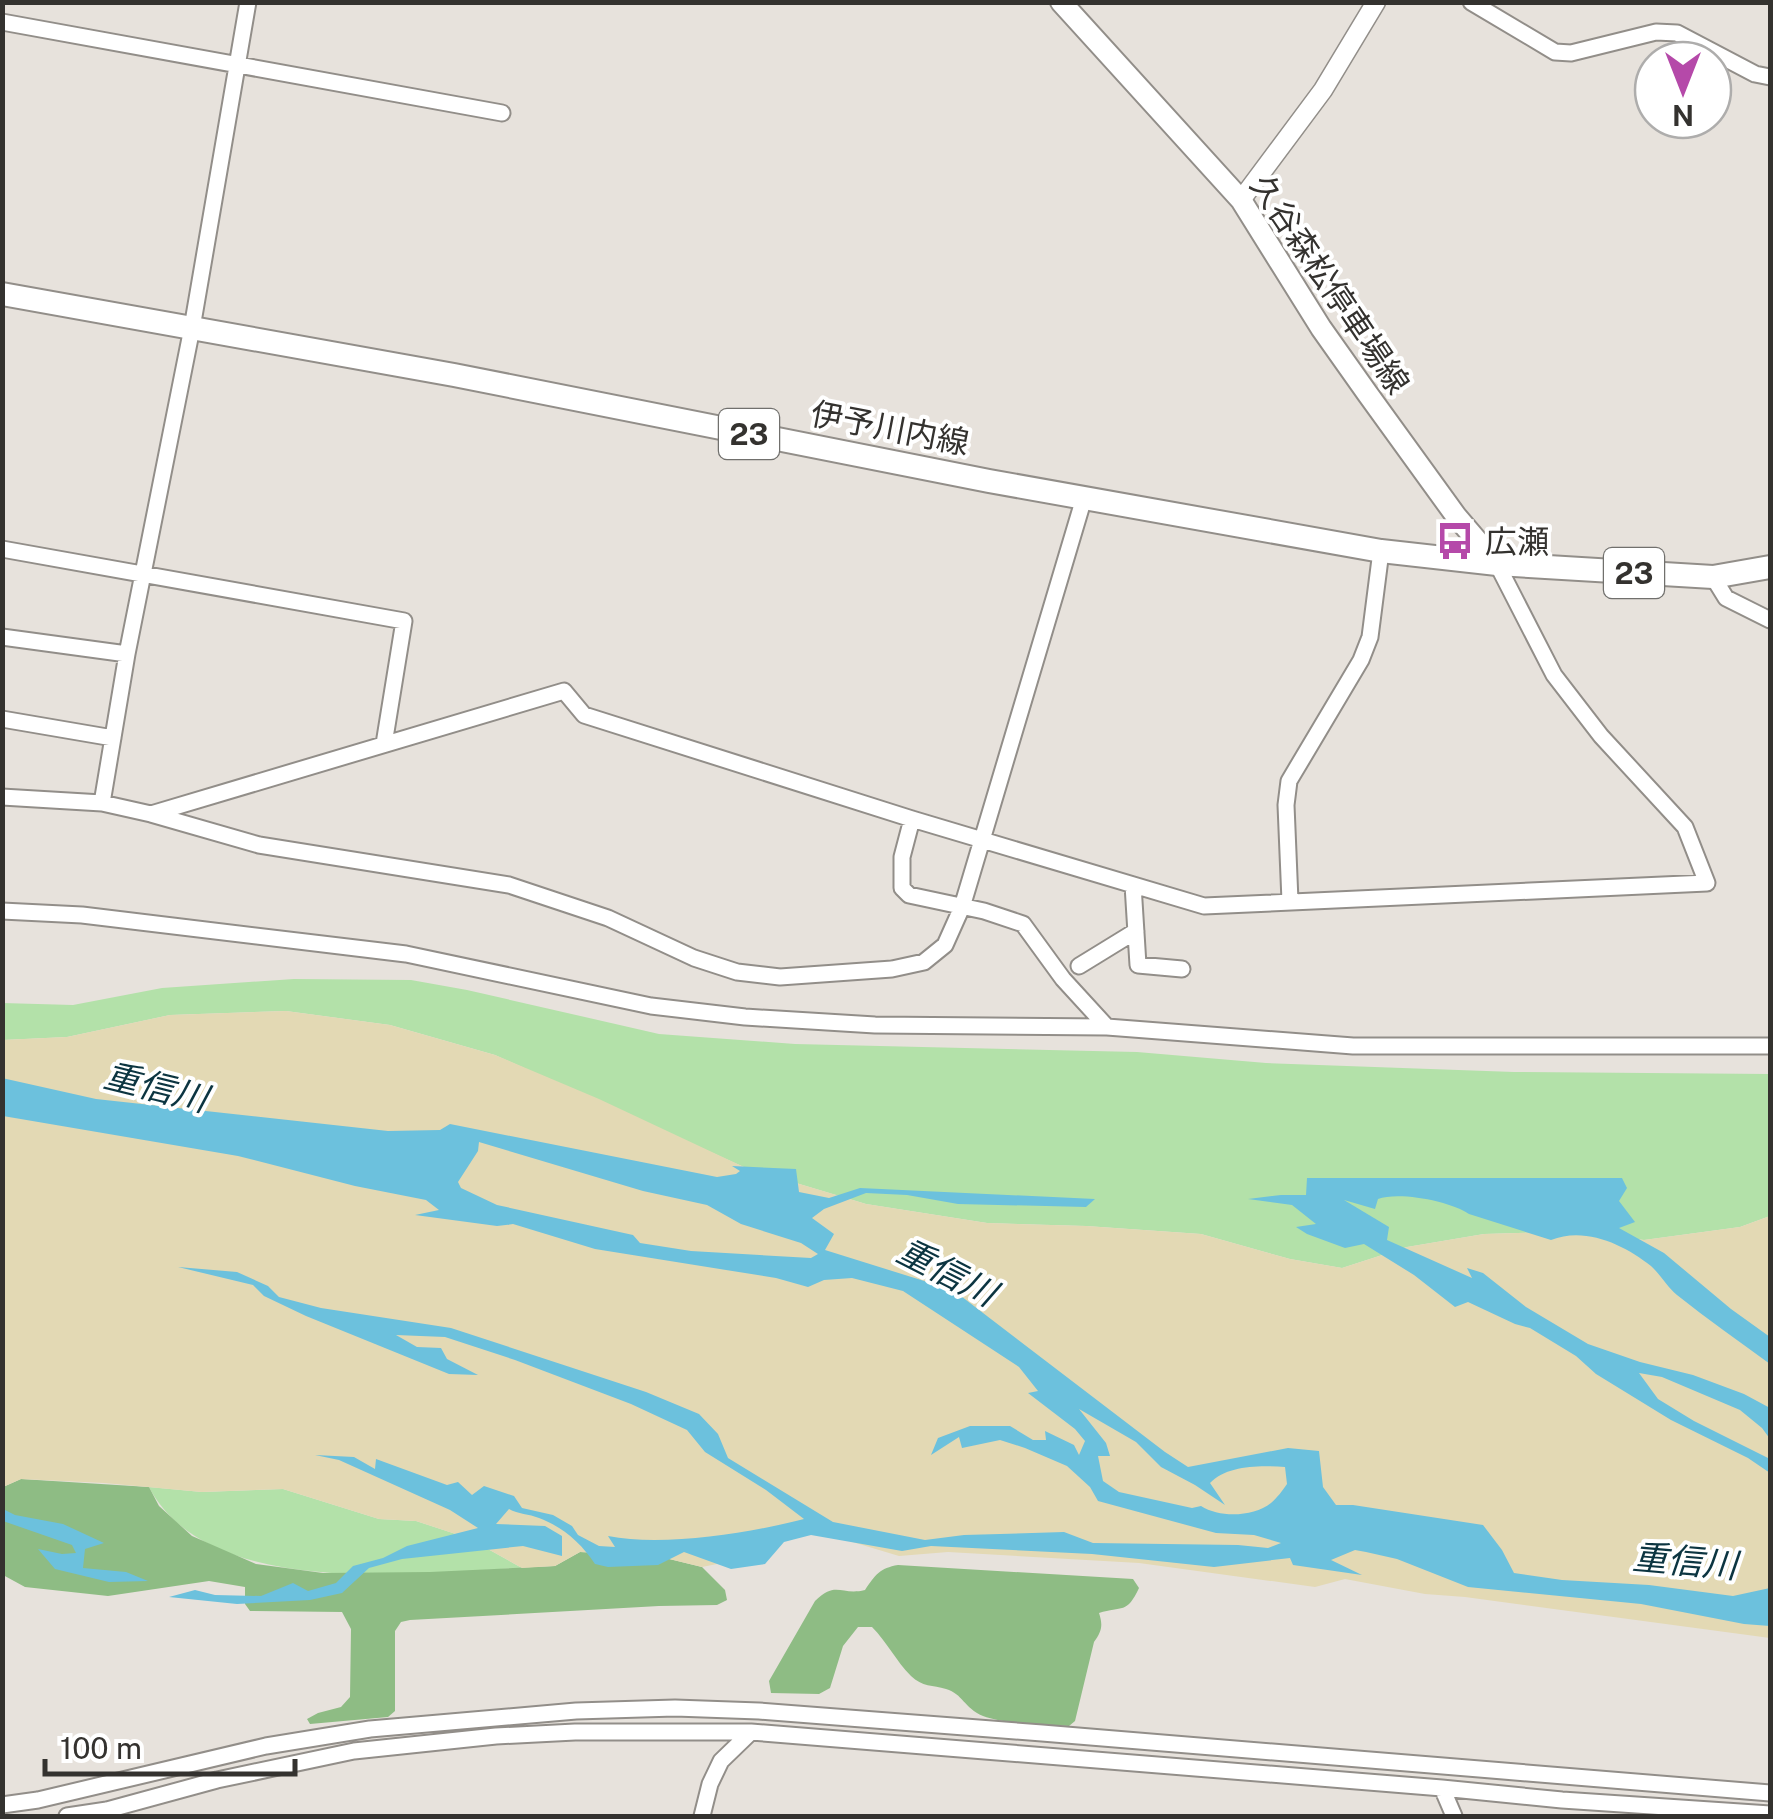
<svg xmlns="http://www.w3.org/2000/svg" width="1773" height="1819" viewBox="0 0 1773 1819" font-family="'Public Sans','Noto Sans JP',sans-serif">
<style>
.green{fill:#b3e1a9}
.forest{fill:#8ebc84}
.sand{fill:#e3d9b4}
.water{fill:#6cc1dd;fill-rule:evenodd}
.lines{fill:none;stroke-linecap:round;stroke-linejoin:round}
.minor-casing{stroke:#928e89;stroke-width:19}
.tertiary-casing{stroke:#928e89;stroke-width:21}
.secondary-casing{stroke:#928e89;stroke-width:24}
.primary-casing{stroke:#928e89;stroke-width:26}
.minor{stroke:#fff;stroke-width:15}
.tertiary{stroke:#fff;stroke-width:18}
.secondary{stroke:#fff;stroke-width:20}
.primary{stroke:#fff;stroke-width:22}
.labels{text-anchor:middle;dominant-baseline:central;stroke-width:8;stroke-linejoin:round;paint-order:stroke}
.shield{fill:#fff;stroke:#71706d;stroke-width:2.5}
.shield-label{font-size:30px;font-weight:bold;fill:#34322f}
.street-label{font-size:32px;fill:#34322f;stroke:#fff}
.poi-label{font-size:32px;fill:#34322f;stroke:#fff;text-anchor:start}
.water-label{font-size:35px;font-style:italic;fill:#0c3541;stroke:#fff}
</style>
<rect width="100%" height="100%" fill="#e7e2dc"/>
<path class="green" d="M 294,979 L 411,980 L 467,990 L 659,1034 L 795,1044 L 1137,1052 L 1266,1063 L 1514,1072 L 1770,1074 L 1770,1216 L 1740,1227 L 1644,1240 L 1580,1231 L 1484,1234 L 1407,1247 L 1342,1268 L 1290,1259 L 1201,1234 L 1086,1226 L 987,1223 L 866,1204 L 746,1168 L 495,1055 L 390,1025 L 286,1011 L 170,1015 L 67,1037 L 3,1040 L 2,1003 L 73,1005 L 162,988 Z
M 149,1487 L 202,1492 L 283,1489 L 379,1519 L 416,1521 L 468,1538 L 522,1568 C 415,1573 208,1600 149,1487 Z"/>
<path class="forest" d="M 21,1479 L 149,1487 L 159,1506 L 192,1536 L 256,1564 L 323,1573 L 430,1572 L 555,1566 L 580,1552 L 657,1556 L 702,1567 L 725,1590 L 727,1600 L 717,1605 L 659,1606 L 410,1620 L 401,1622 L 395,1631 L 395,1711 L 388,1717 L 310,1724 L 307,1719 L 318,1713 L 341,1707 L 350,1697 L 351,1629 L 342,1612 L 250,1611 L 245,1604 L 245,1587 L 209,1581 L 108,1596 L 25,1587 L 3,1575 L 3,1487 Z
M 898,1565 L 1133,1579 L 1139,1588 C 1127,1614 1122,1606 1099,1613 C 1103,1625 1102,1631 1094,1642 L 1075,1721 L 1069,1726 C 1045,1724 1004,1724 983,1716 C 964,1708 963,1694 946,1689 C 933,1685 922,1687 911,1676 C 896,1661 887,1642 872,1627 L 858,1627 L 843,1646 L 830,1688 L 819,1694 L 771,1693 L 769,1681 L 815,1601 C 836,1580 841,1596 865,1590 C 875,1575 880,1568 898,1565 Z"/>
<path class="sand" d="M 286,1011 L 390,1025 L 495,1055 L 599,1099 L 746,1168 L 866,1204 L 987,1223 L 1086,1226 L 1201,1234 L 1290,1259 L 1342,1268 L 1407,1247 L 1484,1234 L 1580,1231 L 1644,1240 L 1740,1227 L 1770,1216 L 1770,1638 L 1465,1597 L 1425,1594 L 1345,1579 L 1315,1587 L 1139,1563 L 948,1552 L 899,1556 L 806,1528 L 757,1556 L 702,1567 L 657,1556 L 580,1552 L 555,1566 L 522,1568 L 468,1538 L 416,1521 L 379,1519 L 283,1489 L 202,1492 L 104,1483 L 21,1479 L 3,1487 L 2,1040 L 67,1037 L 170,1015 Z"/>
<path class="water" d="M 2,1078 L 96,1099 L 388,1131 L 440,1130 L 450,1124 L 717,1177 L 736,1174 L 740,1171 L 732,1166 L 796,1169 L 799,1192 L 829,1198 L 860,1188 L 1095,1199 L 1086,1207 L 958,1204 L 907,1195 L 866,1193 L 824,1209 L 812,1218 L 834,1234 L 825,1250 L 953,1290 L 1165,1452 L 1188,1467 L 1288,1448 L 1319,1451 L 1323,1487 L 1336,1505 L 1353,1505 L 1483,1525 L 1502,1550 L 1514,1573 L 1562,1580 L 1649,1585 L 1733,1596 L 1770,1588 L 1770,1626 L 1744,1624 L 1641,1604 L 1468,1587 L 1397,1559 L 1366,1552 L 1355,1550 L 1331,1560 L 1362,1575 L 1293,1565 L 1290,1558 L 1214,1567 L 1092,1554 L 931,1546 L 902,1551 L 811,1535 L 784,1542 L 765,1564 L 731,1569 L 684,1552 L 658,1565 L 608,1567 L 595,1564 C 581,1543 563,1527 539,1518 C 529,1514 518,1514 509,1509 L 496,1524 L 545,1526 L 562,1536 L 562,1556 L 523,1546 L 402,1559 L 369,1568 L 342,1593 L 310,1600 L 237,1604 L 169,1597 L 195,1590 L 215,1595 L 261,1596 L 293,1583 L 308,1591 L 336,1583 L 353,1566 L 383,1558 L 407,1546 L 478,1528 L 450,1510 L 339,1460 L 315,1455 L 354,1457 L 375,1469 L 376,1459 L 447,1485 L 458,1482 L 472,1495 L 484,1486 L 514,1496 L 522,1508 L 553,1515 L 572,1526 L 578,1535 L 599,1546 L 615,1547 L 608,1536 C 663,1547 750,1533 804,1519 L 766,1490 L 705,1452 L 687,1430 L 631,1404 L 515,1360 L 445,1337 L 396,1335 L 417,1347 L 441,1348 L 447,1359 L 478,1375 L 449,1374 L 306,1316 L 264,1296 L 253,1285 L 178,1267 L 237,1272 L 268,1286 L 279,1297 L 321,1308 L 451,1328 L 646,1392 L 699,1414 L 718,1434 L 728,1458 L 833,1522 L 925,1540 L 964,1535 L 1064,1532 L 1093,1543 L 1238,1545 L 1268,1548 L 1281,1543 L 1254,1535 L 1216,1533 L 1098,1501 L 1090,1487 L 1067,1466 L 1025,1448 L 1000,1440 L 962,1448 L 959,1437 L 931,1455 L 938,1438 L 970,1426 L 1010,1426 L 1033,1440 L 1046,1440 L 1045,1431 L 1074,1445 L 1079,1455 L 1085,1441 L 1075,1429 L 1028,1393 L 1038,1391 L 1019,1367 L 903,1291 L 852,1278 L 824,1280 L 808,1287 L 776,1278 L 595,1249 L 513,1224 L 497,1226 L 415,1215 L 439,1210 L 426,1200 L 355,1186 L 238,1156 L 3,1116 ZM 479,1142 L 643,1191 L 707,1205 L 741,1224 L 801,1243 L 818,1254 L 811,1258 L 691,1251 L 640,1243 L 633,1235 L 497,1205 L 461,1188 L 458,1182 L 478,1151 ZM 1079,1409 L 1136,1442 L 1161,1467 L 1195,1485 L 1225,1505 L 1210,1483 C 1227,1465 1260,1465 1285,1467 L 1287,1484 C 1283,1490 1277,1498 1271,1503 C 1253,1517 1220,1518 1201,1506 L 1192,1508 L 1119,1492 L 1103,1481 L 1098,1456 L 1110,1456 L 1106,1443 Z
M 1307,1178 L 1622,1178 L 1627,1188 L 1619,1201 L 1635,1222 L 1619,1228 L 1664,1253 L 1731,1309 L 1770,1337 L 1770,1364 C 1739,1341 1707,1319 1677,1295 C 1667,1287 1661,1275 1651,1266 C 1625,1245 1585,1226 1551,1240 L 1469,1214 C 1451,1201 1398,1191 1378,1199 L 1375,1209 L 1344,1200 L 1389,1227 L 1387,1240 L 1472,1278 L 1467,1268 L 1483,1273 L 1526,1307 L 1588,1344 L 1640,1362 L 1693,1375 L 1744,1394 L 1770,1408 L 1770,1439 L 1762,1428 L 1740,1410 L 1662,1377 L 1639,1373 L 1658,1399 L 1694,1421 L 1768,1458 L 1770,1460 L 1770,1473 L 1748,1458 L 1671,1420 L 1596,1374 L 1576,1356 L 1530,1328 L 1515,1324 L 1468,1302 L 1455,1307 L 1414,1275 L 1364,1244 L 1345,1248 L 1307,1234 L 1296,1227 L 1316,1224 L 1292,1205 L 1248,1199 L 1281,1195 L 1306,1195 Z
M 3,1509 L 15,1515 L 63,1524 L 104,1543 L 85,1549 L 83,1568 L 126,1572 L 148,1581 L 109,1582 L 55,1569 L 38,1549 L 62,1554 L 76,1553 L 72,1545 L 3,1521 Z"/>
<g class="lines">
<g class="minor-casing">
<path id="minor" d="M 1471,2 L 1555,52 L 1571,53 L 1656,32 L 1677,33 L 1755,74 L 1770,77
M 2,22 L 502,113
M 2,549 L 404,621 L 384,744
M 1713,577 L 1726,598 L 1770,620
M 2,637 L 127,654
M 2,719 L 113,738
M 2,797 L 102,803 L 151,814 L 259,845 L 509,885 L 608,918 L 694,958 L 737,972 L 780,977 L 892,969 L 924,962 L 945,945 L 962,907 L 1084,498
M 102,803 L 127,654 L 192,328 L 248,2
M 151,814 L 564,691 L 584,715 L 912,819 L 1204,906 L 1707,883 L 1685,827 L 1601,736 L 1554,675 L 1497,564
M 912,819 L 902,857 L 902,888 L 909,895 L 984,911 L 1023,924 L 1063,979 L 1107,1027
M 1133,885 L 1138,965 L 1182,969
M 1290,901 L 1286,805 L 1289,781 L 1361,660 L 1370,637 L 1381,551
M 2,911 L 82,915 L 406,954 L 651,1006 L 745,1017 L 875,1025 L 1107,1027 L 1353,1046 L 1770,1046
M 1079,966 L 1136,931
M 1442,1788 L 1454,1816
M 2,1805 L 38,1800 L 266,1746 L 370,1729 L 576,1711 L 675,1708 L 759,1711 L 1042,1733 L 1770,1793
M 67,1816 L 107,1810 L 217,1780 L 354,1751 L 496,1736 L 575,1732 L 751,1732 L 1442,1788 L 1562,1800 L 1770,1814
M 702,1816 L 710,1784 L 721,1761 L 751,1732"/>
</g>
<g class="tertiary-casing">
<path id="tertiary" d="M 1241,200 L 1323,90 L 1376,2"/>
</g>
<g class="secondary-casing">
<path id="secondary" d="M 1061,2 L 1241,200 L 1321,328 L 1367,393 L 1456,516 L 1497,564"/>
</g>
<g class="primary-casing">
<path id="primary" d="M 2,294 L 454,375 L 989,481 L 1381,551 L 1497,564 L 1713,577 L 1770,567"/>
</g>
<use href="#minor" class="minor"/>
<use href="#tertiary" class="tertiary"/>
<use href="#secondary" class="secondary"/>
<use href="#primary" class="primary"/>
</g>
<defs>
<g id="bus-bare" transform="scale(3)"><path d="M-5-6H5V4H4V6H2V4H-2V6H-4V4H-5ZM-3.5-4V0h7V-4ZM-3.5 1.2v1.5H-2V1.2ZM2 1.2v1.5H3.5V1.2Z" fill="#b549a9" stroke="#fff" stroke-width="2.5" paint-order="stroke"/></g>
</defs>
<g fill-rule="evenodd">
<use href="#bus-bare" x="1455" y="541"/>
</g>
<g class="labels">
<g class="shield">
<rect x="719" y="409" width="60" height="50" rx="8"/>
<rect x="1604" y="548" width="60" height="50" rx="8"/>
</g>
<g class="shield-label">
<text x="749" y="434">23</text>
<text x="1634" y="573">23</text>
</g>
<g class="street-label">
<text transform="translate(1330 284) rotate(56)">久谷森松停車場線</text>
<text transform="translate(890 428) rotate(11)">伊予川内線</text>
</g>
<g class="poi-label">
<text x="1485" y="541">広瀬</text>
</g>
<g class="water-label">
<text transform="translate(156 1087) rotate(14)">重信川</text>
<text transform="translate(947 1272) rotate(27)">重信川</text>
<text transform="translate(1685 1561) rotate(5)">重信川</text>
</g>
</g>
<rect width="1773" height="1819" fill="none" stroke="#34322f" stroke-width="10"/>
<g transform="translate(1683 90) rotate(180)"><circle r="48" fill="#ffffff" stroke="#aeadac" stroke-width="2.5"/>
<path d="M0-8L18 38L0 25L-18 38Z" fill="#b549a9"/>
<text y="-15" font-size="28" font-weight="bold" text-anchor="middle" fill="#34322f">N</text>
</g>
<path d="M45 1759v15h250v-15" fill="none" stroke="#34322f" stroke-width="5"/>
<text x="60" y="1759" font-size="30" fill="#34322f" stroke="#ffffff" stroke-width="8" paint-order="stroke">100 m</text>
</svg>
